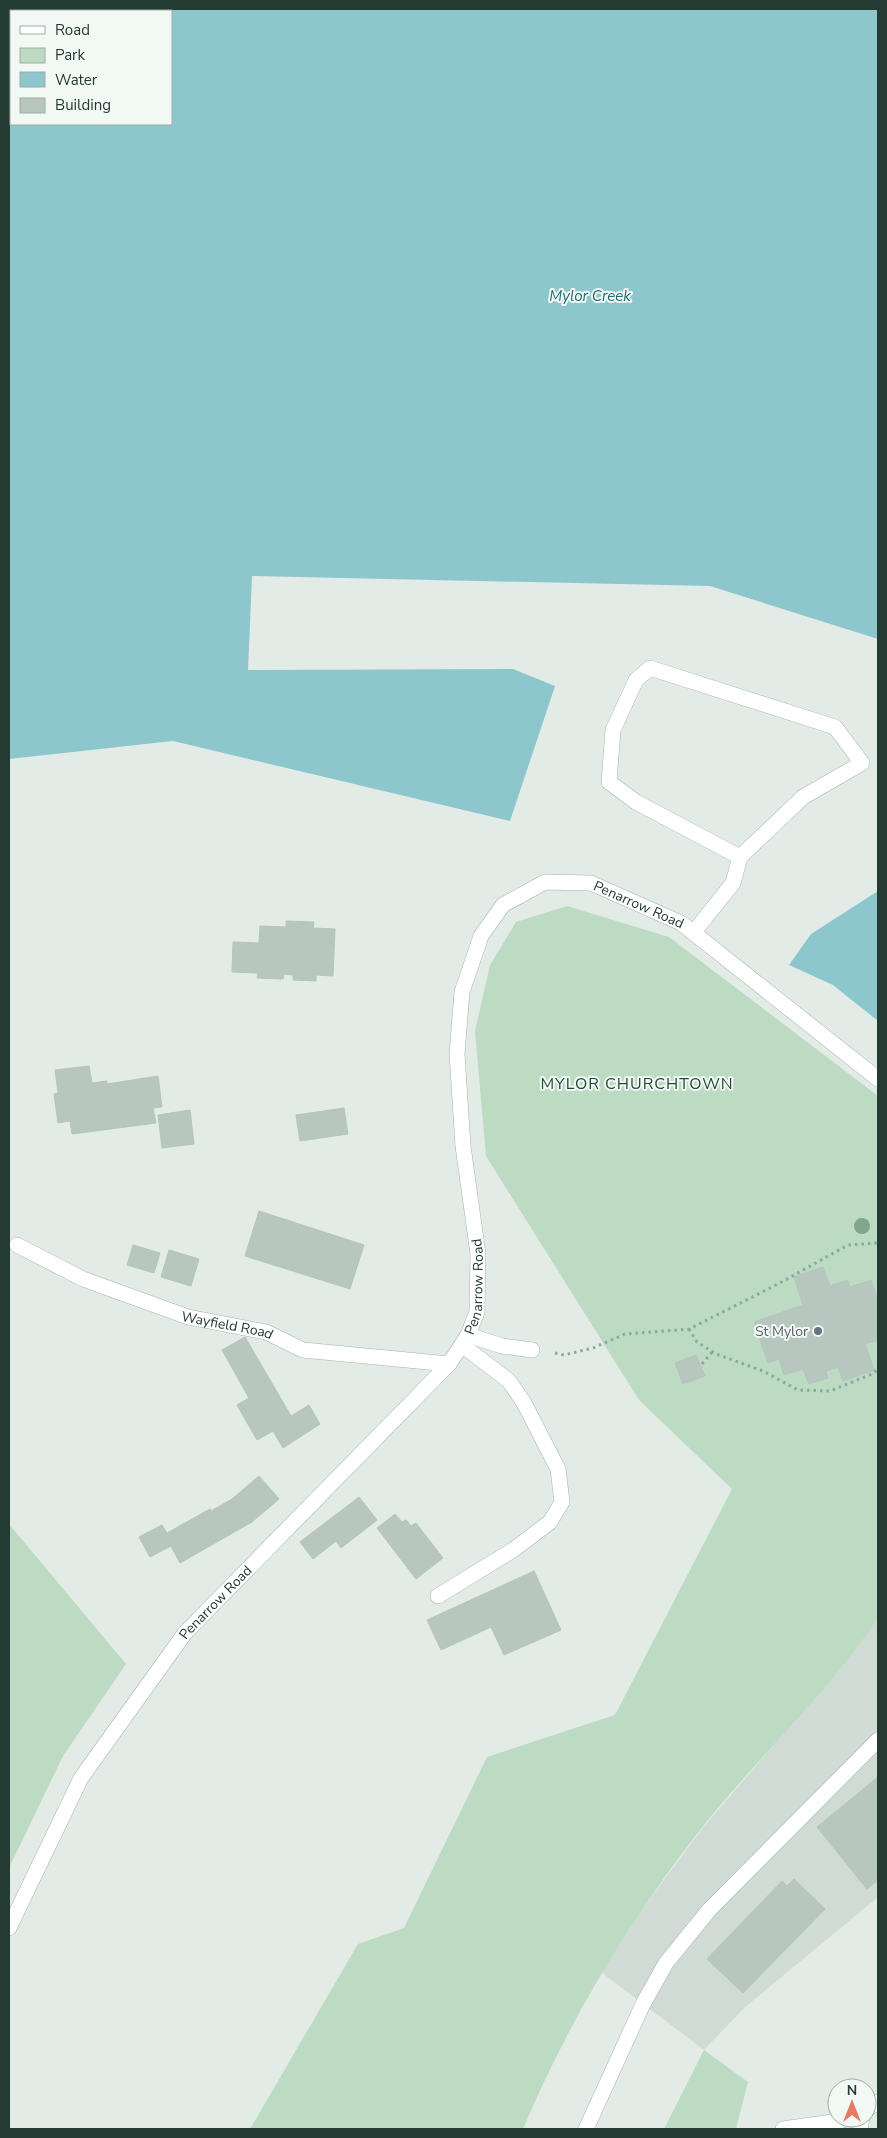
<svg xmlns="http://www.w3.org/2000/svg" width="887" height="2138" viewBox="0 0 887 2138" font-family="'Nunito Sans',sans-serif">
<style>
.built{fill:#d0dbd5}
.green{fill:#bcdbc2}
.water{fill:#8dc7cd}
.building{fill:#b7c6bf;stroke:#b5c4bd}
.lines{fill:none;stroke-linecap:round;stroke-linejoin:round}
.minor-casing{stroke:#a5b3ad;stroke-width:16}
.path{stroke:#84ad9d;stroke-width:3;stroke-dasharray:2.5 4;stroke-linecap:butt}
.minor{stroke:#fff;stroke-width:15}
.tree{fill:#80a78d}
.worship-dot{fill:#6b7280;stroke:#f2f8f4;stroke-width:2}
.labels{text-anchor:middle;dominant-baseline:central;stroke-width:4;stroke-linejoin:round;paint-order:stroke}
.street-label{font-size:14px;fill:#233b33;stroke:#f2f8f4}
.worship-label{font-size:14px;fill:#5b616d;stroke:#f2f8f4;text-anchor:end}
.water-label{font-size:15px;font-style:italic;fill:#216b73;stroke:#f2f8f4}
.quarter-label{font-size:16px;letter-spacing:1px;fill:#204b3e;stroke:#f2f8f4}
</style>
<rect width="100%" height="100%" fill="#e2ebe6"/>
<path class="built" d="M 878,1618 L 878,1897 L 744,2008 L 704,2050 L 601,1972 L 641,1911 L 701,1830 L 839,1669 Z"/>
<path class="green" d="M 9,9 L 131,9 L 129,11 L 11,11 L 11,83 L 9,84 Z
M 567,906 L 669,937 L 878,1096 L 878,1618 C 827,1694 757,1758 700,1830 C 629,1921 568,2022 523,2129 L 250,2129 L 358,1944 L 404,1928 L 487,1757 L 615,1715 L 732,1489 L 639,1400 L 486,1156 L 475,1031 L 490,965 L 516,922 Z
M 9,1524 L 126,1664 L 63,1756 L 9,1868 Z
M 704,2050 L 748,2082 L 736,2129 L 664,2129 Z"/>
<path class="water" d="M 131,9 L 878,9 L 878,639 L 710,586 L 252,576 L 248,670 L 513,669 L 555,686 L 510,821 L 173,741 L 9,759 L 9,84 L 11,83 L 11,124 L 171,124 L 171,11 L 129,11 Z
M 878,891 L 878,1021 L 833,985 L 789,965 L 811,934 Z"/>
<path class="building" d="M 286,921 L 314,922 L 313,928 L 335,929 L 333,976 L 316,975 L 316,981 L 293,980 L 293,975 L 284,974 L 283,979 L 257,978 L 258,973 L 232,972 L 233,942 L 259,943 L 260,926 L 286,927 Z
M 89,1066 L 92,1083 L 107,1081 L 107,1084 L 158,1076 L 162,1107 L 153,1108 L 156,1123 L 72,1134 L 70,1121 L 58,1123 L 54,1094 L 58,1093 L 55,1070 Z
M 344,1108 L 348,1134 L 300,1141 L 296,1115 Z
M 190,1110 L 194,1144 L 162,1148 L 158,1115 Z
M 259,1211 L 364,1245 L 350,1289 L 245,1256 Z
M 133,1245 L 160,1253 L 154,1273 L 127,1265 Z
M 169,1250 L 199,1259 L 191,1286 L 161,1277 Z
M 823,1267 L 830,1286 L 847,1280 L 850,1287 L 871,1280 L 878,1300 L 878,1340 L 865,1344 L 874,1370 L 843,1381 L 838,1367 L 826,1371 L 828,1378 L 809,1384 L 803,1369 L 784,1375 L 779,1359 L 768,1363 L 754,1322 L 803,1305 L 794,1277 Z
M 245,1337 L 291,1416 L 309,1405 L 320,1424 L 283,1448 L 273,1431 L 257,1440 L 237,1405 L 249,1398 L 222,1350 Z
M 696,1355 L 705,1376 L 683,1384 L 675,1363 Z
M 259,1476 L 279,1499 L 252,1522 L 180,1563 L 171,1546 L 150,1557 L 139,1537 L 162,1525 L 167,1533 L 210,1509 L 211,1511 L 232,1499 Z
M 359,1497 L 377,1520 L 341,1548 L 336,1541 L 313,1559 L 300,1542 Z
M 395,1514 L 402,1522 L 406,1520 L 411,1526 L 416,1523 L 443,1558 L 416,1579 L 377,1528 Z
M 534,1571 L 561,1630 L 504,1655 L 491,1627 L 441,1650 L 427,1620 Z
M 878,1777 L 878,1880 L 867,1889 L 817,1827 Z
M 794,1879 L 825,1909 L 743,1993 L 707,1959 L 782,1881 L 787,1886 Z"/>
<g class="lines">
<g class="minor-casing">
<g id="minor">
<path d="M 694,932 L 733,883 L 740,857 L 803,797 L 862,763 L 835,727 L 650,668 L 636,680 L 613,730 L 609,782 L 636,802 L 740,857"/>
<path id="s1" d="M 17,1245 L 83,1279 L 188,1317 L 266,1332 L 303,1350 L 449,1364"/>
<path d="M 468,1335 L 502,1346 L 532,1350"/>
<path d="M 438,1596 L 513,1550 L 550,1522 L 562,1502 L 558,1469 L 524,1403 L 509,1381 L 462,1345"/>
<path id="s2" d="M 9,1928 L 81,1778 L 185,1633 L 449,1364 L 468,1335 L 477,1312 L 478,1254 L 463,1146 L 457,1054 L 462,992 L 481,936 L 503,905 L 545,882 L 591,883 L 681,923 L 878,1079"/>
<path d="M 867,2109 L 878,2102"/>
<path d="M 586,2129 L 643,2004 L 666,1963 L 709,1910 L 878,1740"/>
<path d="M 783,2129 L 840,2121 L 848,2118"/>
<path d="M 860,2129 L 862,2118"/>
</g>
</g>
<path class="path" d="M 689,1329 L 697,1342 L 716,1354 L 763,1371 L 798,1390 L 830,1391 L 872,1374 L 878,1369
M 555,1353 L 564,1355 L 593,1348 L 625,1334 L 689,1329 L 778,1284 L 848,1245 L 878,1243
M 702,1364 L 713,1351"/>
<use href="#minor" class="minor"/>
</g>
<circle class="tree" cx="862" cy="1226" r="8"/>
<circle class="worship-dot" cx="818" cy="1331" r="5"/>
<g class="labels">
<g class="street-label">
<text stroke="none"><textPath href="#s2" startOffset="1346">Penarrow Road</textPath></text>
<text stroke="none"><textPath href="#s2" startOffset="806">Penarrow Road</textPath></text>
<text stroke="none"><textPath href="#s1" startOffset="226">Wayfield Road</textPath></text>
<text stroke="none"><textPath href="#s2" startOffset="388">Penarrow Road</textPath></text>
</g>
<g class="worship-label">
<text x="808" y="1331">St Mylor</text>
</g>
<g class="water-label">
<text x="590" y="296">Mylor Creek</text>
</g>
<g class="quarter-label">
<text x="637" y="1084">MYLOR CHURCHTOWN</text>
</g>
</g>
<rect width="887" height="2138" fill="none" stroke="#233b33" stroke-width="20"/>
<rect x="10" y="10" width="162" height="115" fill="#f2f8f4" stroke="#9faca7"/>
<rect x="20" y="26" width="25" height="8" fill="#ffffff" stroke="#9faca7"/>
<text x="55" y="35" font-size="15" fill="#233b33">Road</text>
<rect x="20" y="48" width="25" height="15" fill="#bcdbc2" stroke="#9faca7"/>
<text x="55" y="60" font-size="15" fill="#233b33">Park</text>
<rect x="20" y="72" width="25" height="15" fill="#8dc7cd" stroke="#9faca7"/>
<text x="55" y="85" font-size="15" fill="#233b33">Water</text>
<rect x="20" y="98" width="25" height="15" fill="#b7c6bf" stroke="#9faca7"/>
<text x="55" y="110" font-size="15" fill="#233b33">Building</text>
<g transform="translate(852 2103)"><circle r="24" fill="#f2f8f4" stroke="#9faca7"/>
<path d="M0-4L9 19L0 12L-9 19Z" fill="#e87962"/>
<text y="-8" font-size="14" font-weight="bold" text-anchor="middle" fill="#233b33">N</text>
</g>
</svg>
